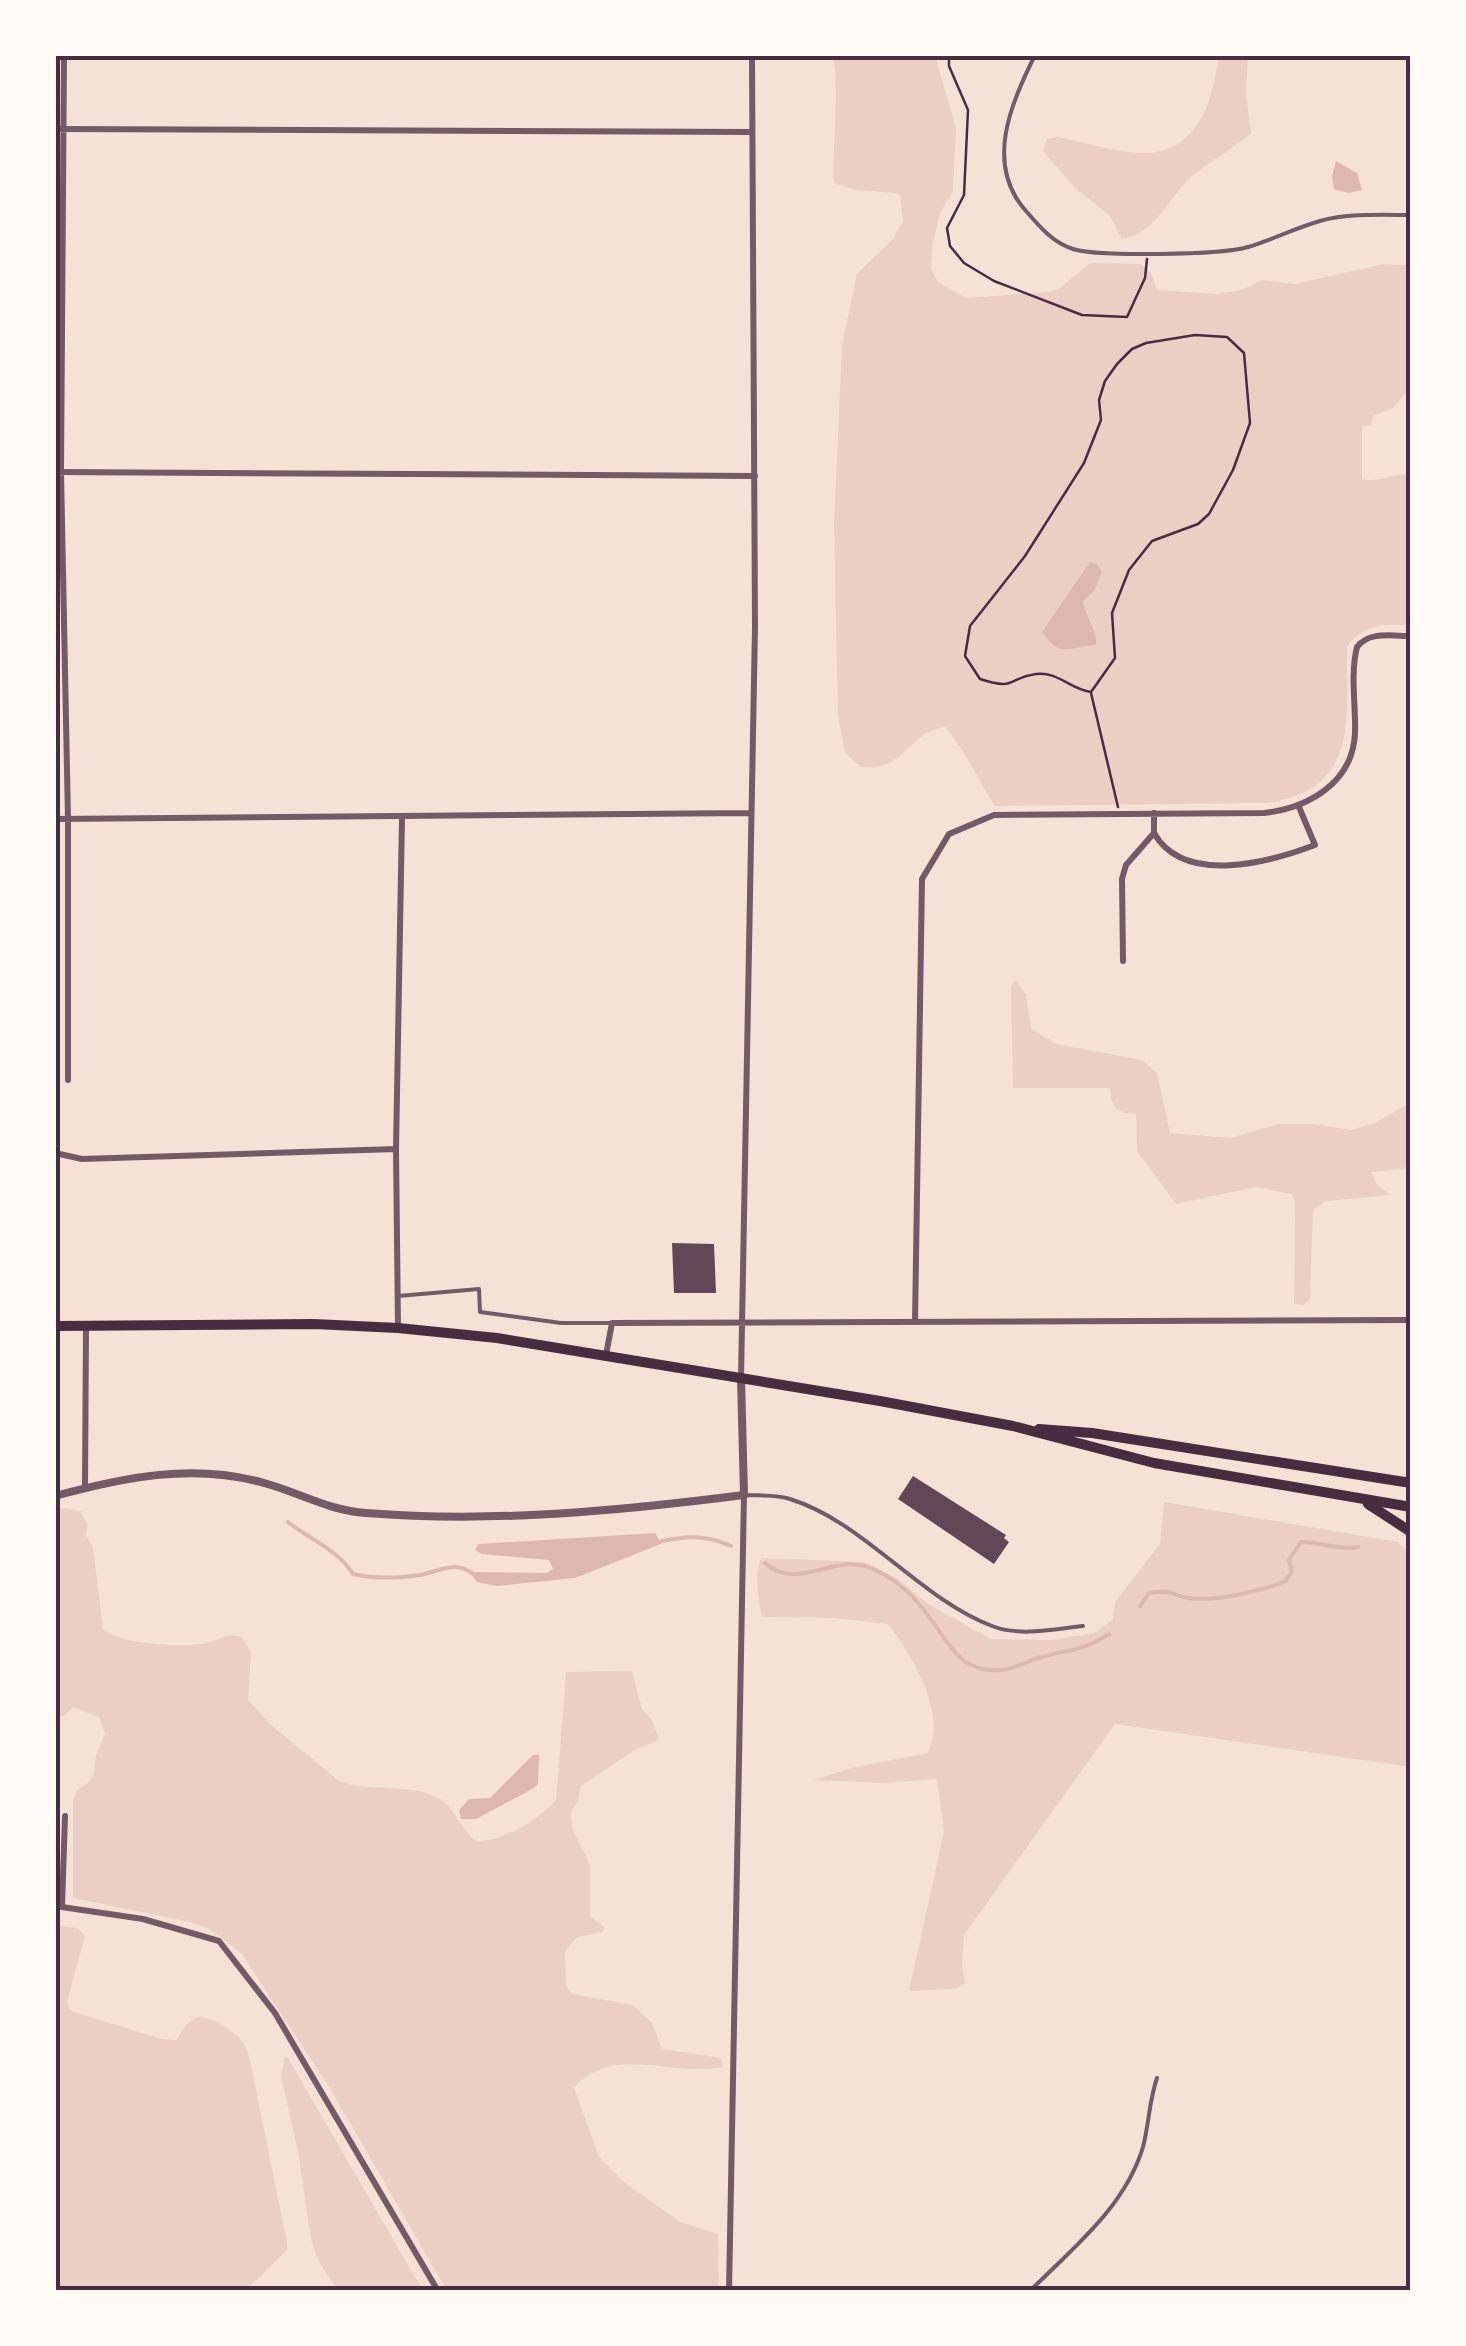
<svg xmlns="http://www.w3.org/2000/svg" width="1466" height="2346" viewBox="0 0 1466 2346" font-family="Ubuntu,sans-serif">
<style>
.green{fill:#ebcfc5}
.water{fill:#dcb8b0}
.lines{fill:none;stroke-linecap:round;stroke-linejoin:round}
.stream{stroke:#dcb8b0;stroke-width:4}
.building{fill:#644757}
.path{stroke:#4a2c40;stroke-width:2.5}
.service{stroke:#755966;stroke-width:4}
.minor{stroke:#755966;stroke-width:6}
.tertiary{stroke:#755966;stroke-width:8}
.trunk{stroke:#4a2c40;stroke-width:10}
.neatline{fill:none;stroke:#4a2c40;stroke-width:4}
</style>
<rect width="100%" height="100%" fill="#f7e1d7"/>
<path class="green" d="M 833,55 L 935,55 L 956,128 L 953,192 L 940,213 L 933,242 L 931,269 L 938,282 L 966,298 L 1048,292 L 1060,288 L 1090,263 L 1141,264 L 1151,273 L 1157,290 L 1218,294 L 1242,290 L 1262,280 L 1295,284 L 1384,264 L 1411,265 L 1411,387 L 1393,408 L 1373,416 L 1371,425 L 1362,426 L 1362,479 C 1379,483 1394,472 1411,475 L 1411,625 C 1386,624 1361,624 1347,647 C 1347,719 1359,789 1268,803 L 995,806 C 978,780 966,751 945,727 C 904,733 909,771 860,767 L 845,752 L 838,717 L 834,525 L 842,345 L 857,274 L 892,240 L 903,222 L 900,196 L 896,193 L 856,190 L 834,183 C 832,140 840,98 833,55 Z
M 1220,55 L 1248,55 L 1246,93 L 1251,134 C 1233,147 1216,159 1198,171 C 1169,193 1160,232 1122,239 L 1110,216 L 1073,186 L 1043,151 L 1047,139 L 1058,137 C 1113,147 1170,177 1203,115 C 1212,98 1215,74 1220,55 Z
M 1015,980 L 1026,994 L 1031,1028 L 1056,1044 L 1142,1060 L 1157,1073 L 1170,1133 L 1231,1138 L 1278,1124 L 1314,1124 L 1351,1130 L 1375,1123 L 1411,1102 L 1411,1163 L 1403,1169 L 1371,1172 L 1377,1185 L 1391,1195 L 1326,1201 L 1313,1209 L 1310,1299 L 1304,1305 L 1294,1304 L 1295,1201 L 1292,1194 L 1256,1187 L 1176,1204 L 1137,1151 L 1136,1114 C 1116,1113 1111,1108 1110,1088 L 1013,1088 L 1011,986 Z
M 1164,1502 L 1398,1542 L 1411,1554 L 1411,1767 L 1115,1724 L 964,1935 L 962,1966 L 965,1983 L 955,1989 L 909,1991 L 944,1832 L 937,1779 L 883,1783 L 814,1780 L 855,1767 L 928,1753 C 947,1713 913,1656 888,1624 L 834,1618 L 762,1617 C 758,1598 754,1576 761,1558 L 865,1562 L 897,1578 L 928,1604 L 991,1639 L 1051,1640 L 1095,1633 L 1113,1619 L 1115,1602 L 1160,1544 Z
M 66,1508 L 81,1511 L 87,1524 L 86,1535 L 93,1548 L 103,1629 C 119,1645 190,1648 212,1642 C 227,1637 223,1633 242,1637 L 251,1653 L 248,1700 L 270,1724 L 339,1781 C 370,1793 411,1782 440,1799 C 455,1808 461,1830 476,1841 C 504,1841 537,1821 556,1800 L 566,1672 L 632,1671 L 642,1709 L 652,1720 L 659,1739 L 633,1751 L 581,1786 L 578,1800 L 571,1813 L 572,1828 L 590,1865 L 590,1916 L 604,1927 L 603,1932 L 577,1937 L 565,1951 L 566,1986 L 572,1994 L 633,2005 L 652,2023 L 662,2049 L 715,2057 L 722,2060 L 723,2067 C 675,2078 612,2043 574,2088 L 599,2157 L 624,2182 L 680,2222 L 718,2234 L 719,2291 L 447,2291 L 331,2090 L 242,1954 L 208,1928 L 189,1922 L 73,1898 L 73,1800 L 77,1790 L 88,1783 L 94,1774 L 96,1755 L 105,1734 L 99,1717 L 73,1707 L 64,1716 L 55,1716 L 55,1509 Z
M 55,1925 L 78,1928 L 85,1936 L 67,2002 L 69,2008 L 74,2012 L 161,2039 L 176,2040 C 182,2032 188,2019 199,2017 C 212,2016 235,2032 242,2041 C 247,2047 249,2057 251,2065 L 287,2243 L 287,2250 L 245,2291 L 55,2291 Z
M 285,2058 L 288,2058 L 423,2291 L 338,2291 L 317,2258 L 311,2239 L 298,2152 L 281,2076 Z"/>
<path class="water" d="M 1336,161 L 1357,173 L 1362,190 L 1348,193 L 1334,189 L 1332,177 Z
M 1090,562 L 1097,564 L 1102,572 L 1094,591 L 1083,601 C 1085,616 1098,631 1096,645 C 1070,647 1060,659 1042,632 Z
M 655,1533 L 661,1544 L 575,1578 L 497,1586 L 477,1582 L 472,1575 L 476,1572 L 547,1573 L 553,1569 L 549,1560 L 482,1554 L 475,1550 L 478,1544 Z
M 533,1755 L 539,1755 L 538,1784 L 534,1788 L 476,1819 L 461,1819 L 459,1810 L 469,1799 L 490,1798 Z"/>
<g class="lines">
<path class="stream" d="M 288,1522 C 311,1540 337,1549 353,1574 C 374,1579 399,1578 420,1575 C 441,1571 455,1559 475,1575
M 657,1542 C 685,1536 705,1534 731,1546
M 765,1563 C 798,1592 833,1554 868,1567 C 892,1576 912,1594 927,1614 C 950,1643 958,1673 1001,1670 C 1014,1669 1025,1662 1038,1658 C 1067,1649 1081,1652 1109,1634
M 1140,1606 L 1149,1593 C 1175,1589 1169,1595 1188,1598 C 1218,1602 1259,1591 1286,1581 L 1292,1571 L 1289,1560 L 1301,1542 C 1319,1542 1344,1551 1358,1547"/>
</g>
<path class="building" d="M 672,1243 L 714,1244 L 716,1293 L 674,1293 Z
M 913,1476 L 1006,1535 L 1004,1538 L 1009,1542 L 994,1564 L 898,1499 Z"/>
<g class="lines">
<path class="path" d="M 949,55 L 949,66 L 968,110 L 964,195 L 947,228 L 950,246 L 964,263 L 994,281 L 1082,315 L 1127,317 L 1145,278 L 1147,259
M 1195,335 L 1227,337 L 1244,353 L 1250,423 L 1233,470 L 1209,514 L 1198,524 L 1152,541 L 1129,570 L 1112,613 L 1115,658 L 1091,692 C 1071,690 1058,671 1036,674 C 1007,678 1017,691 980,679 L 965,656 L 970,626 L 1025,556 L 1084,463 L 1101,420 L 1099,400 L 1105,381 L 1117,364 L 1132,349 L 1146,343 Z
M 1091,693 L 1118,807"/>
<path class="service" d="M 1035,55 C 1011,104 984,164 1026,211 C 1039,226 1053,243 1073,249 C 1099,257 1221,255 1248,247 C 1272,240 1295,228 1320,221 C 1348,213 1382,215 1411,215
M 398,1296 L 479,1289 L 480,1312 L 561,1323 L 610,1323
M 744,1495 C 759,1496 776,1494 790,1499 C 864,1522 919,1598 992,1626 C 1020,1637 1055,1629 1083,1626
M 1030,2291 C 1073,2248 1125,2207 1143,2147 C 1149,2124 1149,2101 1157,2078"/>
<path class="minor" d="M 64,55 L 61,472 L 68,819 L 68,1080
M 55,129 L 752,132
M 55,472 L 755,476
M 55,819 L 751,813
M 1154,833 C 1184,886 1270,862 1315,845 L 1299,807
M 1123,961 L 1122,879 L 1126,865 L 1154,833 L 1154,813
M 55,1153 L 82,1159 L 396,1149
M 915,1322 L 922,879 L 949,834 L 994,815 L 1264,813 C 1308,808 1353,783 1355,733 C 1356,705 1350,675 1357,647 C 1369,631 1392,636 1411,636
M 398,1328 L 396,1149 L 402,818
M 606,1355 L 612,1323 L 1411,1320
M 741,1378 L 755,627 L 752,55
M 85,1487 L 86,1326
M 55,1906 L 143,1919 L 219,1941 L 275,2013 L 438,2291
M 62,1907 L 65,1816
M 729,2291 L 744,1495"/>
<path class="tertiary" d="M 55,1496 C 125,1477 193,1463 264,1483 C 298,1492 330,1511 366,1513 C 493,1523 618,1511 744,1495 L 741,1378
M 1406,2291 L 1411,2286"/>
<path class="trunk" d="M 55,1326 L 314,1324 L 398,1328 L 497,1338 L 880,1401 L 1013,1426 L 1154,1463 L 1411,1507
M 1039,1429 L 1092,1433 L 1411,1483
M 1368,1504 L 1411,1532"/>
</g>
<rect width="1466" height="2346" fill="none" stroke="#fffaf5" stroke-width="115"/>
<rect x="58" y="58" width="1350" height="2230" class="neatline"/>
</svg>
